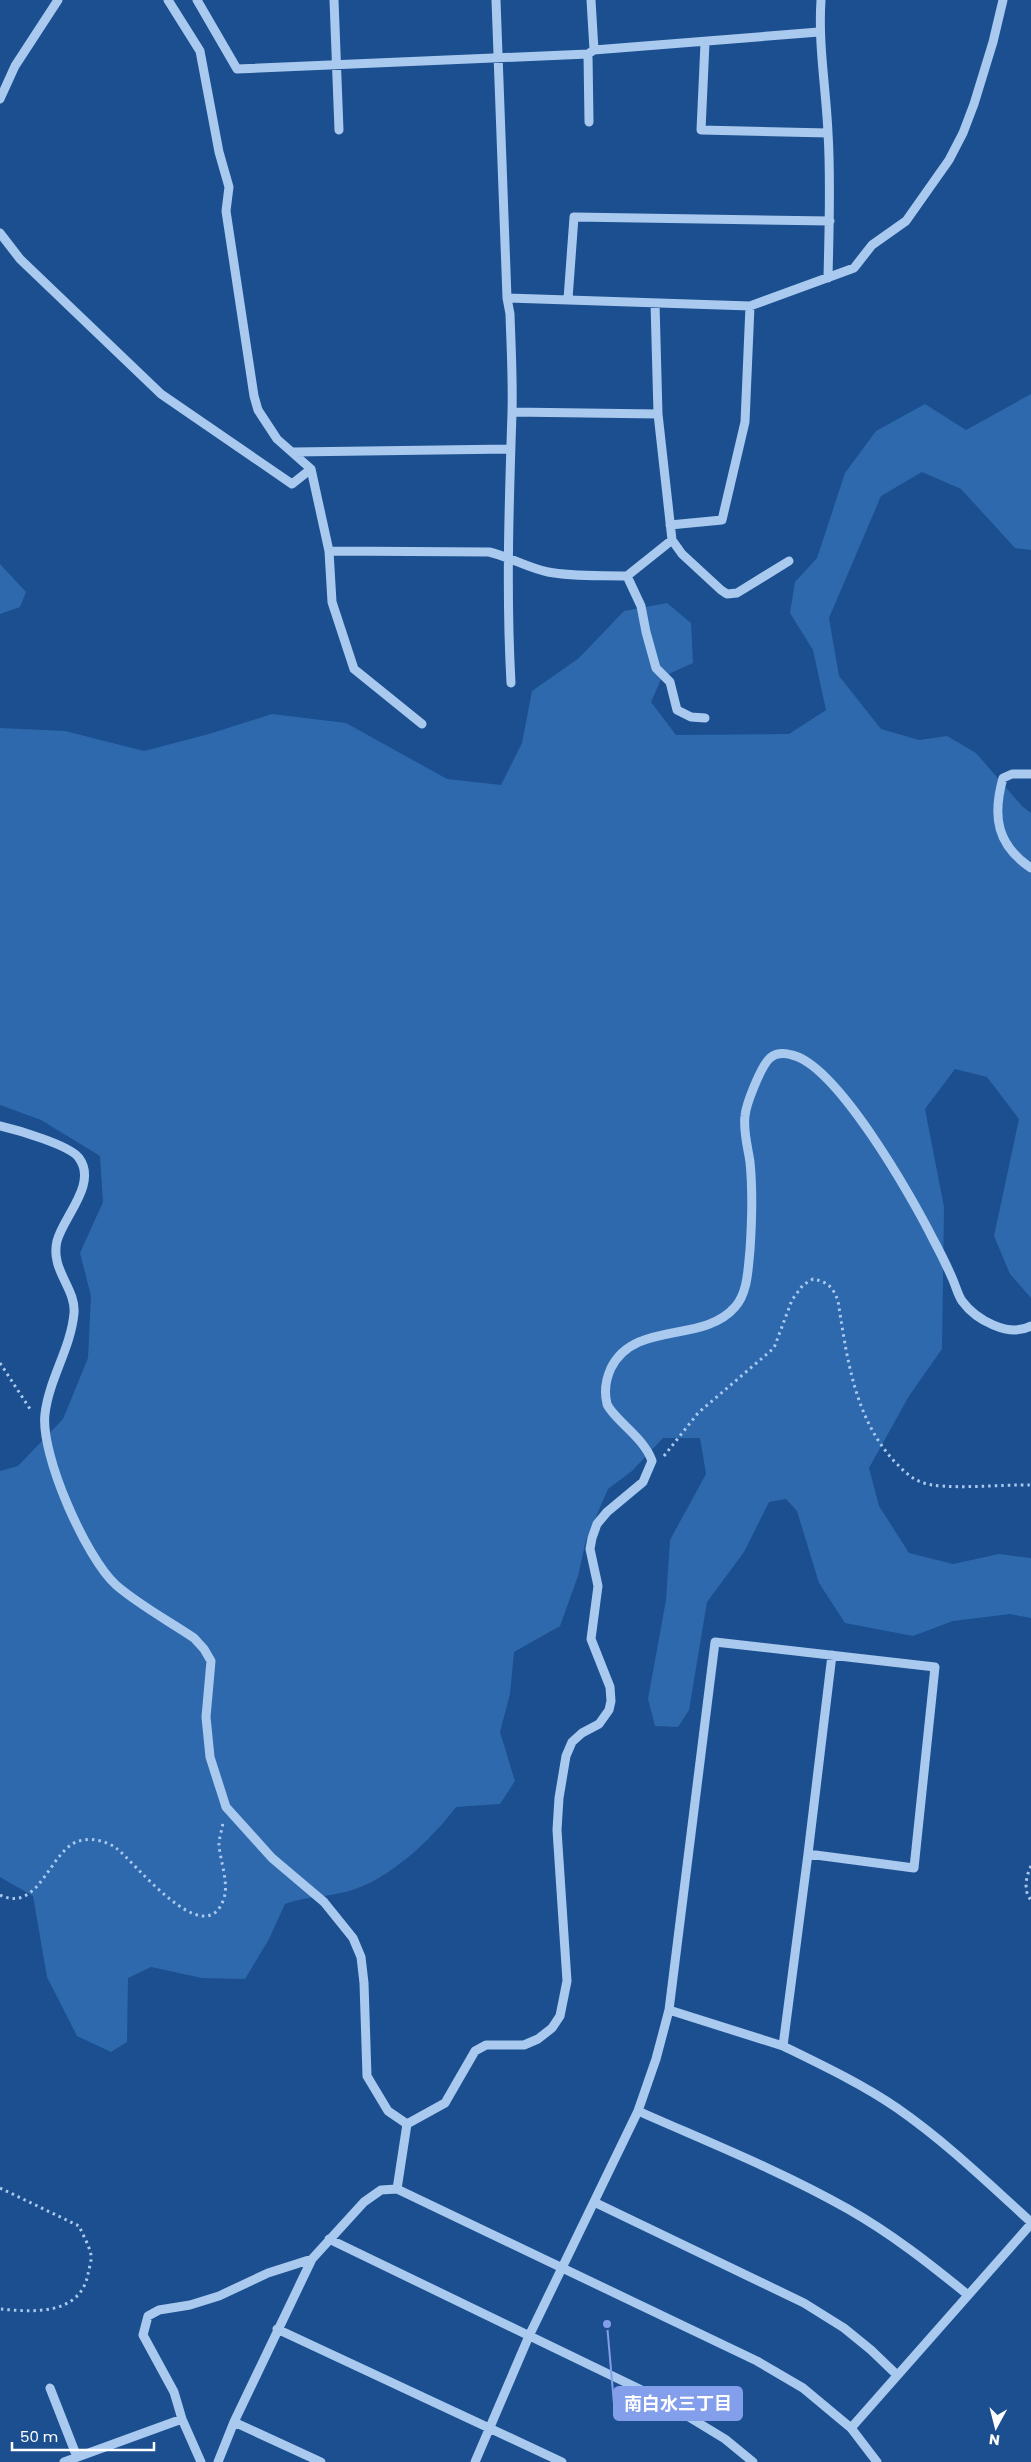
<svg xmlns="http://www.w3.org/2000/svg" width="1031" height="2462" viewBox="0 0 1031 2462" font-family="Poppins,'Noto Sans JP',sans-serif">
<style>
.green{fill:#2e69ad}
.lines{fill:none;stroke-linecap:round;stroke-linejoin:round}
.path{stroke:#a9c9ee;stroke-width:3;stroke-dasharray:2.5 4;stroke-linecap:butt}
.minor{stroke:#a9c9ee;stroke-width:9}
.leader{fill:none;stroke:#839eea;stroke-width:2}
.callout-dot{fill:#839eea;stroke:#1b4f8f;stroke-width:2}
.callout{fill:#839eea;stroke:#839eea;stroke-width:2}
.callout-label{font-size:18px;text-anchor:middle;font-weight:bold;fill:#fff}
</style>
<rect width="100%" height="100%" fill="#1b4f8f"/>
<path class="green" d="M 1031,394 L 1031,550 L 1015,548 L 961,489 L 922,472 L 881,496 L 829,618 L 839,676 L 881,729 L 919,740 L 947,736 L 976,753 L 1022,806 L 1031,813 L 1031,1298 L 1010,1274 L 994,1236 L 1019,1119 L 987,1077 L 955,1069 L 925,1109 L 944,1207 L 942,1349 L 909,1396 L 869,1468 L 879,1506 L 909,1553 L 953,1564 L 999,1554 L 1031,1558 L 1031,1618 L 1010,1614 L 953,1621 L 913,1636 L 845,1623 L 819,1583 L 797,1511 L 786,1499 L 769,1502 L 744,1552 L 707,1602 L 689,1710 L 678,1727 L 655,1726 L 648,1699 L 666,1600 L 670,1540 L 706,1474 L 700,1438 L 663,1438 L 632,1471 L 608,1489 L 586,1540 L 578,1576 L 560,1626 L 514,1652 L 510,1694 L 500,1732 L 515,1781 L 500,1804 L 456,1807 C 432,1839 389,1880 349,1891 C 328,1897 306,1896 285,1904 L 269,1939 L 245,1979 L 202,1978 L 151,1967 L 128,1978 L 127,2042 L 111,2052 L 77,2036 L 47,1977 L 33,1896 L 0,1877 L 0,1471 L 18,1466 L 63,1419 L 88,1358 L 91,1296 L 80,1253 L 103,1202 L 100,1156 L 41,1120 L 0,1105 L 0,728 L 65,731 L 144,751 L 209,734 L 272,714 L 346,723 L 447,779 L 501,785 L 522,743 L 532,691 L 579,658 L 624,611 L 667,603 L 691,623 L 693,663 L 662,677 L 651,702 L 676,735 L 789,734 L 826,710 L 813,650 L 790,613 L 795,582 L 817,558 L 845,473 L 876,431 L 925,404 L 966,430 Z
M 0,564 L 26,592 L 20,607 L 0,614 Z"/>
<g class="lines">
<path class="path" d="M 0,1363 L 32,1412
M 664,1456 L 698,1413 L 774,1348 L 792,1300 L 803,1285 L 813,1279 C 828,1282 833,1287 838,1301 C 847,1357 854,1417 894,1461 C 902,1469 910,1478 921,1482 C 942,1491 1004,1484 1031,1485
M 1031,1866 C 1026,1876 1023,1891 1031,1900
M 0,1895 C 42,1915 50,1843 84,1840 C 94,1838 108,1842 116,1848 C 133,1860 206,1955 224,1898 C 229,1883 220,1860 219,1845 C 219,1838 222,1830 223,1822
M 0,2188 L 79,2226 C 83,2235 89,2245 91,2255 C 92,2260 89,2268 88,2274 C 80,2316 32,2312 0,2309"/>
<path class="minor" d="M 168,0 L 200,51 L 219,152 L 229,187 L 226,211 L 254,396 L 258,410 L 277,439 L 311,469 L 329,551 L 332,602 L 354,669 L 422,724
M 197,0 L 237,69 L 588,54 L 594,50 L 819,32
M 334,0 L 339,130
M 496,0 L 507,298 L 510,314 C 511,347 513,380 512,413 C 509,503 506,594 511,683
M 591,0 L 594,50
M 821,0 C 818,45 826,88 828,133 C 831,181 829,230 828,278
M 705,43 L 701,130 L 828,133
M 588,54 L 589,122
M 0,99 L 15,66 L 58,0
M 0,233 L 20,259 L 161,394 L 292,484 L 311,469
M 507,298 L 750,306 L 854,268 L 872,245 L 906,221 L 949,160 L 963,133 L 974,104 L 993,42 L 1003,0
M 568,299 L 574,217 L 830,221
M 512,412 L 658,414
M 294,452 L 510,449
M 670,525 L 722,520 L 745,422 L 750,306
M 672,540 L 682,554 L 721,590 L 727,594 L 737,593 L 789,561
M 329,551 L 489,552 C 510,557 528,568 548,572 C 573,577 602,575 627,576 L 672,540 L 658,414 L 655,303
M 627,576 L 641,606 L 646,632 L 656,668 L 670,682 L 677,710 L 691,717 L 705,718
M 1031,774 L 1012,774 L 1003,778 C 992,817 997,845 1031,868
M 0,1126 C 17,1130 70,1145 79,1158 C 98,1184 63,1217 57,1241 C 50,1270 76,1288 74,1313 C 71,1348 49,1379 45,1414 C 40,1454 86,1558 116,1585 C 139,1605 169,1621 194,1638 L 204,1649 L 211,1661 L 206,1717 L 210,1757 L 226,1807 L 272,1858 L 324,1902 L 353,1938 L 361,1957 L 364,1983 L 367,2076 L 388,2111 L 407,2124 L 397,2189
M 669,2010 L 783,2046 L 808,1854
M 783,2046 C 822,2065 862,2084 897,2108 C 946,2142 988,2183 1031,2222
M 638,2111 C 708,2142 781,2171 848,2209 C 892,2234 930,2264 968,2295
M 407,2124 L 445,2103 L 475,2051 L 486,2045 L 524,2045 L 538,2039 L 552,2028 L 560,2016 L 567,1981 L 557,1830 L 559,1798 L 566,1756 L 572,1742 L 582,1733 L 599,1724 L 609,1710 L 611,1701 L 610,1687 L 591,1639 L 598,1586 L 590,1549 L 592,1538 L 597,1524 L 607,1512 L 643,1482 L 652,1461 C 644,1437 613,1419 607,1404 C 604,1392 606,1379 611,1368 C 635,1320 703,1344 735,1307 C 748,1293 748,1268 750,1250 C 752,1220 753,1192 750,1162 C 748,1148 743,1131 745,1116 C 746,1104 761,1066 770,1058 C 776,1053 785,1053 792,1055 C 837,1065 912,1197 933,1239 C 940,1252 947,1266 953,1280 C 956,1287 958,1295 962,1301 C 976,1320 1009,1338 1031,1326
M 594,2202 L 804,2303 L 844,2328 L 871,2350 L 897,2375
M 329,2239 L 656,2397 L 725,2439 L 753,2462
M 277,2329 L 562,2462
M 50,2388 L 77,2457
M 234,2422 L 321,2462
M 851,2428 L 1031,2224
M 64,2462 L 182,2419
M 201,2462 L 182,2419 L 174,2392 L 143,2335 L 148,2316 L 159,2310 L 190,2305 L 219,2296 L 268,2273 L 312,2259
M 218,2462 L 234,2422 L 312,2259 L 364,2202 L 381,2190 L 397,2189 L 757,2361 L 803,2388 L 851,2428 L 877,2462
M 475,2462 L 529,2336 L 638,2111 L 656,2059 L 669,2010 L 715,1642 L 935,1667 L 914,1868 L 808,1854 L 832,1655"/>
</g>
<path class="leader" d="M607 2324L614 2404"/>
<circle class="callout-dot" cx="607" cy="2324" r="5"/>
<rect class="callout" x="614" y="2387" width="128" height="33" rx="5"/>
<g class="callout-label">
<text x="678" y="2410">南白水三丁目</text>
</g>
<g transform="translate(996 2427) rotate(187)" stroke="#1b4f8f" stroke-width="4" paint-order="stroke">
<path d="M0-4L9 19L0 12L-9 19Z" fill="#ffffff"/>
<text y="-8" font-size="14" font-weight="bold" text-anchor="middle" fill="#ffffff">N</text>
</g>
<path d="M12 2442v8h142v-8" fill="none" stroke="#ffffff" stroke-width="2.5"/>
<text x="20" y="2442" font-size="15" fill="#ffffff" stroke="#1b4f8f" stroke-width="4" paint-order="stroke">50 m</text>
</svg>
